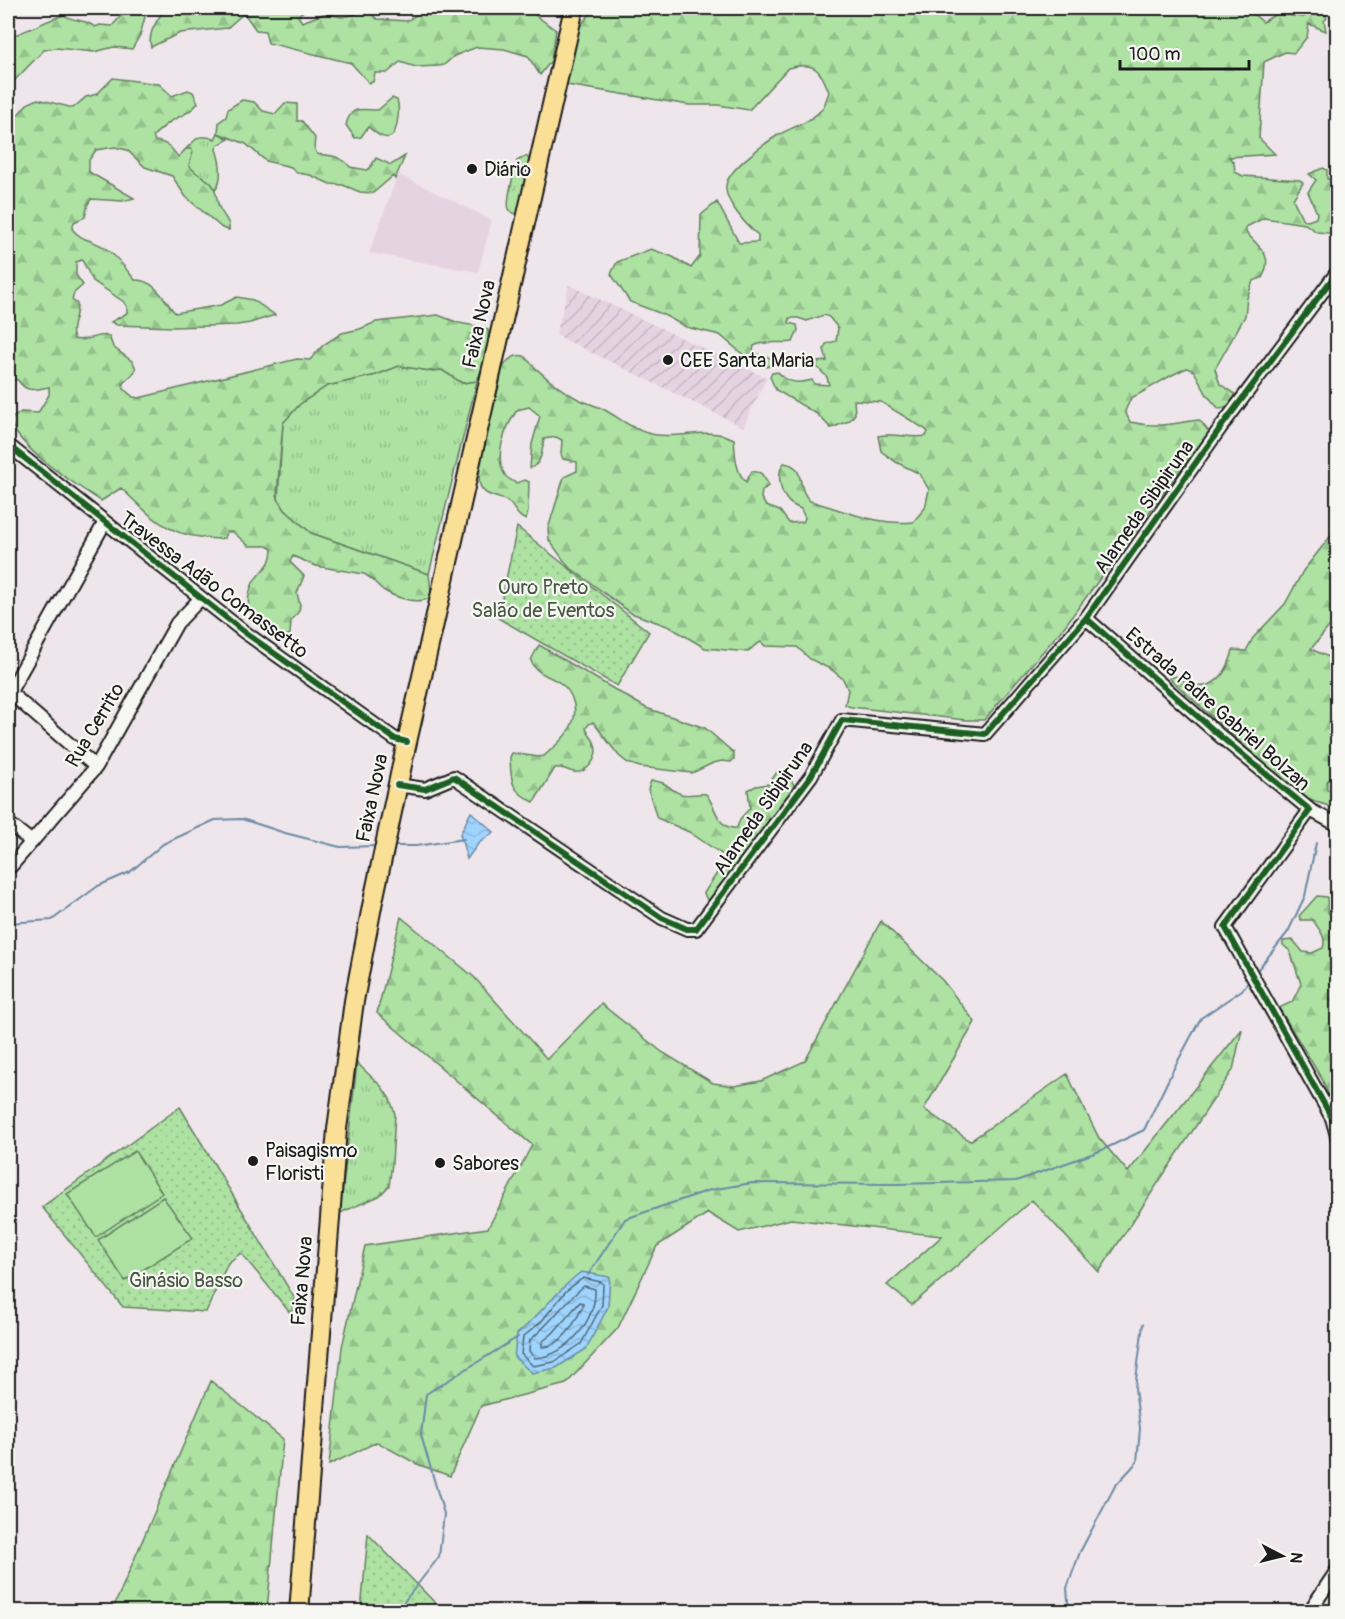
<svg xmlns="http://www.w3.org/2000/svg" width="1345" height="1619" viewBox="0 0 1345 1619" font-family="Pangolin,sans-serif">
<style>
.built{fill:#e6d3e2}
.industrial{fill:url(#industrial-furrows)}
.grass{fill:url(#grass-tufts);stroke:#647f60;stroke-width:1.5}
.forest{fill:url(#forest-firs);stroke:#647f60;stroke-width:1.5}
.park{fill:url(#park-dots);stroke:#647f60;stroke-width:1.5}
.pitch{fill:#ade2a3;stroke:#647f60;stroke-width:1.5}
.water{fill:url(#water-waves);stroke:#6b8aa4;stroke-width:1.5}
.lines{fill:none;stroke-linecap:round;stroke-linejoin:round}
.shore{stroke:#506676;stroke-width:1.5}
.stream{stroke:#6b8aa4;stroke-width:2}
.minor-casing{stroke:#1c1c1c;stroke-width:16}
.highway-casing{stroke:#1c1c1c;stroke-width:22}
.minor{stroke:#f6f6f2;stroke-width:12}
.highway{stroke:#fadf96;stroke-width:18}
.cycleway-casing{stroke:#f6f6f2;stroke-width:10}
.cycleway{stroke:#1b5e20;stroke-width:6}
.poi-dot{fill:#1c1c1c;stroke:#f6f6f2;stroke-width:2}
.labels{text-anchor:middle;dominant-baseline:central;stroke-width:4.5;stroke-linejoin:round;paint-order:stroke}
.poi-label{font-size:20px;fill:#1c1c1c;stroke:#f6f6f2;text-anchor:start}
.street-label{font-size:20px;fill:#1c1c1c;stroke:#f6f6f2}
.park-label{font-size:20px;fill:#485744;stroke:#f6f6f2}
</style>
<defs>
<pattern id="industrial-furrows" width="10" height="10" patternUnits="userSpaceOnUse" patternTransform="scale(1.5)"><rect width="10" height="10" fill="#e6d3e2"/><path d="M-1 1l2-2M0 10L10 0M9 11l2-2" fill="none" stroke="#c5b5c1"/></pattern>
<pattern id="grass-tufts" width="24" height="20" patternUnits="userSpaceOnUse" patternTransform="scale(1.5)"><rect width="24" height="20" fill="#ade2a3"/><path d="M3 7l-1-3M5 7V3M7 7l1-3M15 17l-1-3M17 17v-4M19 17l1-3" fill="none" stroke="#94c18c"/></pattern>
<pattern id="forest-firs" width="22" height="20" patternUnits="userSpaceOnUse" patternTransform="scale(1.5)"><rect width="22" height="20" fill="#ade2a3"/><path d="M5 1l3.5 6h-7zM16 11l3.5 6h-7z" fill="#94c18c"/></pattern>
<pattern id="park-dots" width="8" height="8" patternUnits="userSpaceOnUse" patternTransform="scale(1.5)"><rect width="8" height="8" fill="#ade2a3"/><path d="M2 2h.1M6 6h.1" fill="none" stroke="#94c18c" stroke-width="1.8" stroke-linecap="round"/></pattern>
<pattern id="water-waves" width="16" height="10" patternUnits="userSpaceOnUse" patternTransform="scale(1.5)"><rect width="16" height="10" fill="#9fd4fe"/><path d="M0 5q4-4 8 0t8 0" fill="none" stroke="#88b5d9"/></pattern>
</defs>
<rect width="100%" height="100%" fill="#efe6eb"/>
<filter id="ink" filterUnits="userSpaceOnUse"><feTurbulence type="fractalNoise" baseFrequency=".0167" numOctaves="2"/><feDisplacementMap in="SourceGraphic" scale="12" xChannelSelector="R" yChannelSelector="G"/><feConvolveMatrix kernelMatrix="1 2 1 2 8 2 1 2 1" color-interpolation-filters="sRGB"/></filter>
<g filter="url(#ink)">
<path class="built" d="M 398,174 L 492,220 L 478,272 L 369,253 Z"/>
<path class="industrial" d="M 569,285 L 767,378 L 743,427 L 556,335 Z"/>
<path class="grass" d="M 218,133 L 229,139 L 218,145 L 216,149 C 220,161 223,178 216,189 C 210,183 190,171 189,165 C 189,160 191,153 191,149 L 186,149 C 198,137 198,134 215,139 Z
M 526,156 L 529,159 L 519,212 L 517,214 C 513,213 511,213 509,209 C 505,201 515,171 517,161 Z
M 399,366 L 430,371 L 442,370 L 462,383 L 477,381 L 429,574 L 311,533 L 285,510 L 278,499 L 283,423 L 300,404 L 327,386 L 376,375 Z
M 357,1063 L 382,1087 L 390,1099 L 395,1114 L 392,1163 L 389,1186 L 379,1196 L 340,1213 Z"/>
<path class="forest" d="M 165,8 L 306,8 L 298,16 L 302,22 L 326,13 L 341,17 L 356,14 L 357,9 L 365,8 L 377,19 L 407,21 L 426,8 L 495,8 L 532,13 L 556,30 L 551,61 L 540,75 L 528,56 L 504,49 L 477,47 L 454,56 L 444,65 L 439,66 L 416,67 L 400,62 L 387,73 L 375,73 L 373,82 L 369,83 L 351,63 L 268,43 L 265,31 L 256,30 L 244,13 L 227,28 L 180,33 L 151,47 C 147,32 158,20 165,8 Z
M 592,8 L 1246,8 L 1263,22 L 1276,14 L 1304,17 L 1312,10 L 1322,10 L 1327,18 L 1324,21 L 1326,31 L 1309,24 L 1307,37 L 1294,53 L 1285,52 L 1264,62 L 1259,138 L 1275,154 L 1229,157 L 1234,163 L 1235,172 L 1243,176 L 1300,180 L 1303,183 L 1293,199 L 1303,220 L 1308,221 L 1316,218 L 1317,213 L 1308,192 L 1316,180 L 1309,174 L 1323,168 L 1327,170 L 1327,179 L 1337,180 L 1337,234 L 1317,232 L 1305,224 L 1264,218 L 1246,227 L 1246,232 C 1261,250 1274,255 1262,278 L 1253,281 L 1247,298 L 1245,316 L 1215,369 L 1220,384 L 1235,394 L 1234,401 L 1224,408 L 1219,409 L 1207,395 L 1194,371 L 1187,368 C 1167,376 1150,389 1131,398 L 1125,411 L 1130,422 C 1155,428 1173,424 1198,420 L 1202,423 L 1209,432 L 1064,627 L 984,720 L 966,720 L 851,707 L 845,705 L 848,690 L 843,679 L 832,670 L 810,659 L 797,647 L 765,646 L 761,642 L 754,646 L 748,652 L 705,648 L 670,627 L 631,613 L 568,566 L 549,540 L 548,529 L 564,477 L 577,471 L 577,462 L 563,459 L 561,454 L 562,440 L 556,437 L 544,439 C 542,450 542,465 530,468 L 532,444 L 540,416 L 529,407 L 517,410 C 506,427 493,455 505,475 C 507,479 512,480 516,483 L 525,480 L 529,482 L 528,512 L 526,520 C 514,515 516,507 507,501 C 498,496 484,497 480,485 C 475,470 494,404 499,386 C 501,379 500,370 505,364 C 509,358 517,354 524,356 C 540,374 557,388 578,399 C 586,403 595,405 603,409 C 620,418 637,433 657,435 C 683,438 708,427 734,439 C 735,452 735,472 746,482 L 752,471 L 761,473 L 769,485 L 762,491 L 761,498 L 766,506 L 780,511 L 789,523 L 803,522 L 805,518 L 801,509 C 797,507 791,505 788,501 C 780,492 776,473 784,463 C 807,466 795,487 810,501 C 844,510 877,526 913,522 L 925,508 L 929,490 L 920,474 L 896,462 L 881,451 L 878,436 C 894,432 910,439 926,436 L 928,432 L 925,429 L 881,402 L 854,400 L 855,414 L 849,421 L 831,428 L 817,414 L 776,390 L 770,377 L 772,373 L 778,372 C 787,383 798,384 812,380 L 815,384 L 829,385 L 827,377 L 817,367 L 817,362 L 827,361 L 824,349 L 826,344 L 836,341 L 838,328 L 829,317 L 824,315 L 807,321 L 798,318 L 789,318 L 789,323 L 797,325 L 798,330 L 793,342 C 779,344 766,340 754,346 L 753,350 L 760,356 L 778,359 L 774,365 L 766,367 L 746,357 L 720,335 L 686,327 L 662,314 L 630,302 L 611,274 L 617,262 L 651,249 L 673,257 L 691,268 L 700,256 L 701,215 L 717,202 L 739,243 L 758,242 L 758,235 C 747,226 724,201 726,186 C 727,170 764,144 778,135 C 792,127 811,122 822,109 C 825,105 827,97 829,92 C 820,69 815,61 788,68 L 749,110 L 718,105 L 689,105 L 567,85 L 565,77 L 579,27 L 591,13 Z
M 130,12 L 142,12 L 145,17 L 140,35 L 132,49 L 114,47 L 94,52 L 56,48 L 44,50 L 14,81 L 8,112 L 10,117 L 16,117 L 27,104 L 38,99 L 73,108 L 86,97 L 97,94 L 113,78 L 159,84 L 172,96 L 188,90 L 193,92 L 198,103 C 191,112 183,115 173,120 C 166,124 159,131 153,136 L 155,141 C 168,143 171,147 178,157 L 186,149 L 192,149 L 193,152 L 189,165 C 194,174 204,176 211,183 C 218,191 215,199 220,209 C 224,217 230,221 229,230 L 222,228 L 186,197 L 172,176 L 145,167 L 127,150 L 115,147 L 96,150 L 89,160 L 89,172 L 134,198 L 123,201 L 91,199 L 88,204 L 85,217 L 74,222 L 72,229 C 83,242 92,239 105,248 C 117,256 126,269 135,280 C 154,279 164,299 175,313 L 221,305 L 237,297 L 253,300 L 275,315 L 250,323 L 237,325 L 173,327 L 117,325 L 111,322 L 127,313 L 127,307 L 124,302 L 93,281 L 82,260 L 76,262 L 76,275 L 83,285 L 74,293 L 72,300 L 77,304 C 78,316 69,328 74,339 C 86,343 96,333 109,336 L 113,347 L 133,362 L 136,369 L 133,374 L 123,383 L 124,389 L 133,397 L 139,398 L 297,359 L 310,360 L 323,345 L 342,333 L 360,329 L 376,322 L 438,315 L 459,323 L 481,327 L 488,330 L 488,353 L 477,381 L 462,383 L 442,370 L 430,371 L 399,366 L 376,375 L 327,386 L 300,404 L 283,423 L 277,493 L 278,499 L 285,510 L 311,533 L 429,574 L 431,592 L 429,598 C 417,605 394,597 383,590 C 376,585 373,578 364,574 L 316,566 L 293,556 L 290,562 L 304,576 L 297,593 L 300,605 L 299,611 L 291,621 L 290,634 L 285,637 C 259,628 240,615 252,585 C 259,569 271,570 272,549 L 267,546 L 249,546 L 233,532 L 227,532 L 224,538 C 216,540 208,538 200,537 C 164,533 146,512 121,488 L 101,501 C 75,484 18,449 10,420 L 21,412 L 38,413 L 49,395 L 49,387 C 35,390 26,393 18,380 L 9,379 L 8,381 L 8,37 C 27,32 44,21 64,15 C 73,22 83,18 95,27 L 100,25 L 112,26 L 124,13 Z
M 392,98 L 397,100 C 400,107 398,134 390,137 C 382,140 373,130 368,127 L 361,137 L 355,138 L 346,125 C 351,105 360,110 378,110 Z
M 242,100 L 254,102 L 263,111 L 275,114 L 285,103 L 297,104 L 297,121 L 302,121 L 315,138 L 314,147 L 317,154 C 330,156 341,155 350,167 L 367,170 L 370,168 L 376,158 L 391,165 L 405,156 L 395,179 L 393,176 L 373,193 L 360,192 L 343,185 L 330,184 L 310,175 L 297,173 L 291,167 L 266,161 L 246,144 L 218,133 L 219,122 L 226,117 L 228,109 Z
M 1337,528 L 1337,617 L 1311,649 L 1337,661 L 1337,775 L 1327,781 L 1327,790 L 1337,792 L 1337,812 L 1326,805 L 1302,798 L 1169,678 L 1177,676 C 1205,699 1226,680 1233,650 L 1246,651 L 1253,638 L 1285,604 L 1303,571 Z
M 539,645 L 646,708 L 705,728 L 734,753 L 734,759 L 731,762 L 722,761 L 713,763 L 692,773 L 640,767 L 628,763 L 619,756 L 593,722 L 589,724 L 586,728 C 588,735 594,739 595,745 C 599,758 587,774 574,772 C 567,771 563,766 555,768 L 534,802 C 510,791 511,781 510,757 L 512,753 L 539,757 L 544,756 C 560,742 581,725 573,701 C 571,694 566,687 560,683 C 550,676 534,673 531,660 Z
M 781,771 L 791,780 L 796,789 L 711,901 L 707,900 L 704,893 L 719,870 L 728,861 L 726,857 L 689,832 L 657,818 L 648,789 L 651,781 C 669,781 668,790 681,794 C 688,796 698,793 706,794 C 716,806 717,830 737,828 L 740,819 L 750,808 L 748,790 L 756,786 L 769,784 L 777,772 Z
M 1317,896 L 1327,897 L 1328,912 L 1337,925 L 1337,1107 L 1333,1106 L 1322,1079 L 1279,1008 L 1292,1002 L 1301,984 L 1290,951 L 1283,945 L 1283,941 L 1293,940 L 1303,952 L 1312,953 L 1323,948 C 1327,937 1319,930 1313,920 L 1301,920 L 1299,916 Z
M 401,917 L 474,977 L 547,1059 L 601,1004 L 662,1052 L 713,1083 L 734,1086 L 761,1081 L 805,1061 L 881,921 L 943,981 L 975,1022 L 924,1109 L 970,1141 L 1067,1074 L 1099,1138 L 1128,1172 L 1242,1029 L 1233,1070 L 1099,1272 L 1032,1200 L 912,1305 L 887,1285 L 942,1236 L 791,1219 L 739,1232 L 708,1213 L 657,1246 L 618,1328 L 566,1384 L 481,1406 L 450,1476 L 417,1464 L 377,1442 L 329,1465 L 342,1347 L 365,1246 L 488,1228 L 532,1145 L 377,1013 Z
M 211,1381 L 283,1439 L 267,1611 L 112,1611 Z"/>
<path class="park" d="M 517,527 L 649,632 L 617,686 L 498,618 Z
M 180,1107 L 295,1299 L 291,1314 L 241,1253 L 228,1263 L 206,1312 L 123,1307 L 42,1207 Z
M 368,1534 L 443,1611 L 361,1611 Z"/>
<path class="pitch" d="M 135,1151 L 162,1193 L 96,1237 L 67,1194 Z
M 163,1197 L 193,1238 L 125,1281 L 98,1240 Z"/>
<path class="water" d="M 471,812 L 494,832 L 478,844 L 467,859 L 460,834 Z
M 581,1272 L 610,1277 L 608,1307 L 586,1349 L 556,1368 L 532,1373 L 514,1357 L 517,1334 C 540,1315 557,1290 581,1272 Z"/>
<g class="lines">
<path class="shore" d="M 583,1278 L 601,1282 L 603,1284 L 602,1305 L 581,1344 L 554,1362 L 533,1366 L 521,1354 L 523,1337 L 541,1322 L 566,1291 Z
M 584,1286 L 595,1289 C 597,1320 566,1357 535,1358 L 529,1351 L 530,1340 C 550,1324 564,1302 584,1286 Z
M 580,1302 L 583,1303 L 583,1306 C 575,1322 563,1347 542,1347 L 542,1342 L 553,1333 Z"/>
<path class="stream" d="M 392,846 L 416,846 L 464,839
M 8,923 L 52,920 L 98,886 L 130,872 L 163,844 L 215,820 L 242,819 L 285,833 L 340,847 L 378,846
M 1255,973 L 1288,932 L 1305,896 L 1316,843
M 588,1275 L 625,1219 L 710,1190 L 752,1183 L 898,1184 L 1016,1181 L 1100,1151 L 1144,1130 L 1173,1070 L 1201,1018 L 1242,990 L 1250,980
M 396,1612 L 439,1557 L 444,1514 L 421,1435 L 426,1394 L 518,1337
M 1069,1612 L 1067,1588 L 1080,1552 L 1115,1486 L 1137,1462 L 1140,1428 L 1135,1388 L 1143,1324"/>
<g class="minor-casing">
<path id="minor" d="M 8,445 L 243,631 L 395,739 L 407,742
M 1086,618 L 1220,736 L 1310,810 L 1225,927 L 1332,1118 L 1338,1139
M 8,691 L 96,767
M 8,695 L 105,522
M 397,785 L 425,789 L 454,777 L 662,918 L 687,929 L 696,929 L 811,776 L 842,720 L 985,734 L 1086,618 L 1221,427 L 1338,271
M 1310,810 L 1338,825
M 8,823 L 32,842
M 11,866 L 96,767 L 177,623 L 201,598
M 1309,1612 L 1338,1569"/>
</g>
<g class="highway-casing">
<path id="highway" d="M 299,1612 L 337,1129 L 354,1001 L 372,906 L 405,751 L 574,8"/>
</g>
<use href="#minor" class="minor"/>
<use href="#highway" class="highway"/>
<g class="cycleway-casing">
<path id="cycleway" d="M 8,445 L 243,631 L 395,739 L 407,742
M 1086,618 L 1220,736 L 1310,810 L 1225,927 L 1332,1118 L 1338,1139
M 397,785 L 425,789 L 454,777 L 662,918 L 687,929 L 696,929 L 811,776 L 842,720 L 985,734 L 1086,618 L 1221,427 L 1338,271"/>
</g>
<use href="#cycleway" class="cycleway"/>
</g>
</g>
<g class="poi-dot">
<circle cx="472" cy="169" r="6"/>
<circle cx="668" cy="360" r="6"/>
<circle cx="253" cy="1161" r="6"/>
<circle cx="440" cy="1163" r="6"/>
</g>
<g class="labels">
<g class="poi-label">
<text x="484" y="169">Diário</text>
<text x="680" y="360">CEE Santa Maria</text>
<text x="265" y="1150">Paisagismo<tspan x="265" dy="23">Floristi</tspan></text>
<text x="452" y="1163">Sabores</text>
</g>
<g class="street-label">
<text transform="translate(479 324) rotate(-77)">Faixa Nova</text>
<text transform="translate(1144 507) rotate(-55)">Alameda Sibipiruna</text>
<text transform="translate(214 585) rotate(37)">Travessa Adão Comassetto</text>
<text transform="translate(1218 709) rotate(41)">Estrada Padre Gabriel Bolzan</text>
<text transform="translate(95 725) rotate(-59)">Rua Cerrito</text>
<text transform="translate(372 798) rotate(-78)">Faixa Nova</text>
<text transform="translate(763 808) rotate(-55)">Alameda Sibipiruna</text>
<text transform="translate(302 1281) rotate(-85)">Faixa Nova</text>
</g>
<g class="park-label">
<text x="543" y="587">Ouro Preto<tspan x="543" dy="23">Salão de Eventos</tspan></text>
<text x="186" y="1280">Ginásio Basso</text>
</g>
</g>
<rect width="1345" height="1619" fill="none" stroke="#f6f6f2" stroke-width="30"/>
<rect x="15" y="15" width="1315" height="1589" fill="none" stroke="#1c1c1c" stroke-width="2" filter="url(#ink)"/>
<g transform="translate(1282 1556) rotate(97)" stroke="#f6f6f2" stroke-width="4.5" paint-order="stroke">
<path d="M0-4.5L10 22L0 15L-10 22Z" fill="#1c1c1c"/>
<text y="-9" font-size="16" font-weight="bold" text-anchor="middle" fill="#1c1c1c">N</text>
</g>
<path d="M1120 60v9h129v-9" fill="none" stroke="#1c1c1c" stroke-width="3"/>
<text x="1129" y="60" font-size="18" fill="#1c1c1c" stroke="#f6f6f2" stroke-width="4.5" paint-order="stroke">100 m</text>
</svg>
